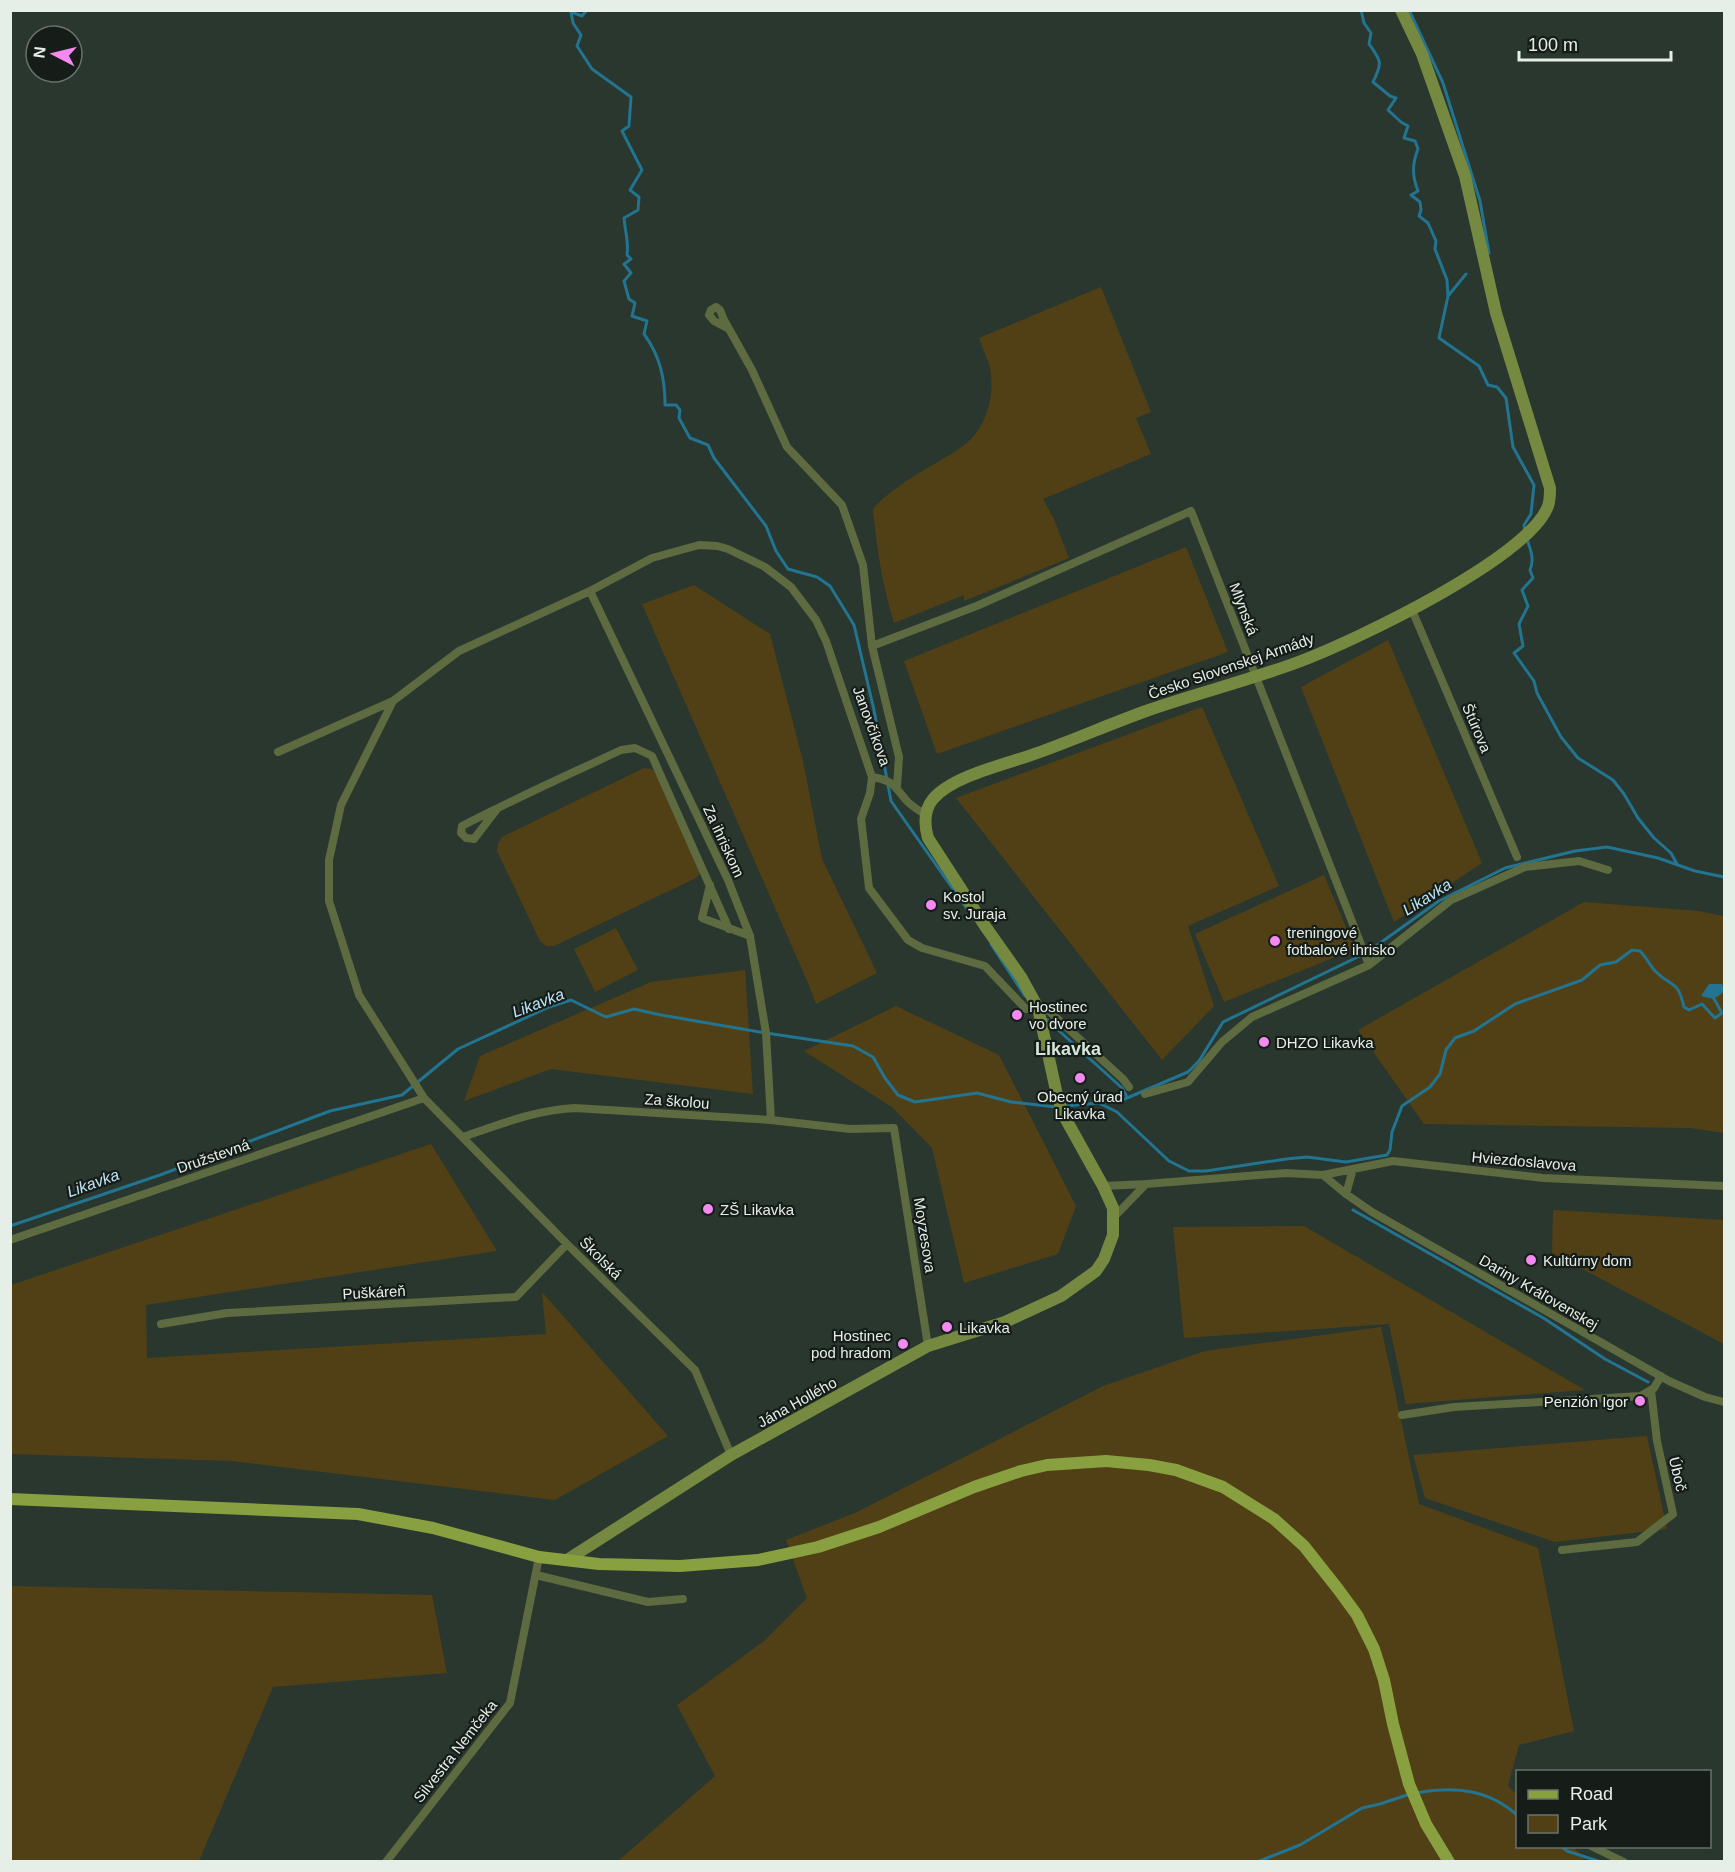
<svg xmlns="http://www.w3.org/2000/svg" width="1735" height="1872" viewBox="0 0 1735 1872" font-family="Arial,sans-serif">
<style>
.green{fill:#514016}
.water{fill:#227490}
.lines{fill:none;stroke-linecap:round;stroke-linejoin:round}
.stream{stroke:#227490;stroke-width:3}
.street{stroke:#5e6a3f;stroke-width:8}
.secondary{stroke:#768941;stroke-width:12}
.primary{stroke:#88a040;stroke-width:12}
.poi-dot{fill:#f489f0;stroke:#161d19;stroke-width:2}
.labels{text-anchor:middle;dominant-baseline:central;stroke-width:4.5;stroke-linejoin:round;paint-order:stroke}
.street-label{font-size:15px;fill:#e6eee8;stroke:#161d19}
.poi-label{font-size:15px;fill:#e6eee8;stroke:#161d19;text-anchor:start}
.water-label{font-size:16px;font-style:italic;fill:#bee5f6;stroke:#161d19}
.quarter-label{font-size:18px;font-weight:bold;fill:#d5e7db;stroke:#161d19}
</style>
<rect width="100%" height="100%" fill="#29372e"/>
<path class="green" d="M 1101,287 L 1151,412 L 1136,418 L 1151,454 L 1043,499 L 1054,519 L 1069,558 L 964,601 L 964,595 L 894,623 C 882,583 877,551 873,509 C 881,499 891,492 901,485 C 921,470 944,460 964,445 C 988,428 996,391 989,364 C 986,356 982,347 979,338 Z
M 1186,547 L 1228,652 L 937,754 L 904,661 Z
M 694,585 L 770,634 L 803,761 L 822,859 L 877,973 L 816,1004 L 808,983 L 642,604 Z
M 1388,640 L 1482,863 L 1394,922 L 1301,687 Z
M 1202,707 L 1279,886 L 1188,926 L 1214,1006 L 1162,1060 L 956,798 Z
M 644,768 L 652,769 L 658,773 L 701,872 L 696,878 L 554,946 L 546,946 L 540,941 L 497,851 L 498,843 L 502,837 Z
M 1324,875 L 1355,949 L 1224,1002 L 1195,934 Z
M 1584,902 L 1699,911 L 1724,916 L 1724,1133 L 1690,1128 L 1424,1124 L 1358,1030 Z
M 616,928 L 638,970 L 595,992 L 574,949 Z
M 745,970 L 753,1094 L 551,1069 L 464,1101 L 480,1056 L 651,982 Z
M 896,1006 L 999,1055 L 1076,1206 L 1058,1254 L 964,1283 L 932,1148 L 892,1107 L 804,1051 Z
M 431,1144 L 497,1251 L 146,1305 L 147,1358 L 546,1334 L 542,1292 L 668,1436 L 555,1500 L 232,1461 L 11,1454 L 11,1285 Z
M 1553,1210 L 1724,1220 L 1724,1344 L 1552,1253 Z
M 1304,1226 L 1585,1390 L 1406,1404 L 1389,1324 L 1184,1338 L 1173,1227 Z
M 1381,1327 L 1419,1504 L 1538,1548 L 1574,1731 L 1519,1745 L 1508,1786 L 1517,1795 L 1518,1846 L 1573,1847 L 1582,1855 L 1584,1861 L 617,1862 L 715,1776 L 677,1705 L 764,1641 L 807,1598 L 786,1540 L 855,1513 L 1103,1386 L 1205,1351 Z
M 1647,1436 L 1667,1529 L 1555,1542 L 1425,1498 L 1413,1455 Z
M 11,1586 L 432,1595 L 447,1673 L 273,1687 L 199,1861 L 11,1861 Z"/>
<path class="water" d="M 1709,984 L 1722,984 L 1724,991 C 1716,1000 1711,999 1701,996 Z"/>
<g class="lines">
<path class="stream" d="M 587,10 L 582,16 L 571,12 L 573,23 L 581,35 L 577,46 L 592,69 L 631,97 L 629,126 L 622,131 L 642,170 L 630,190 L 639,197 L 638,210 L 624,218 C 625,231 629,242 627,255 L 631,259 L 624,264 L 631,273 L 624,281 L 629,299 L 635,303 L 632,316 L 647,321 L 644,334 C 660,356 665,378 665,405 L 676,405 L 680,410 L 679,418 L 690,438 L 708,445 L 714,458 L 766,526 L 776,551 L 788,569 L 817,577 L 830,586 L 854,625 L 874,710 L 891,801 L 972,916
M 1361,10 L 1364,23 L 1371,33 L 1369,44 C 1381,61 1383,62 1373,82 L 1390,96 L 1396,98 L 1388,110 L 1401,122 L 1408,126 L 1404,138 L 1415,141 L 1418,149 C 1412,164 1412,176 1418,191 L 1411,195 L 1420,202 L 1421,210 L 1419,216 L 1428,223 L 1436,241 L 1435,249 L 1447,280 L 1448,296 L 1439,338 L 1479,366 L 1488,385 L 1497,387 L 1506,398 L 1513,447 L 1534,485 L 1531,514 L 1524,525 L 1525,531
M 1409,10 L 1443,83 L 1480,201 L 1489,253
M 1448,296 L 1466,274
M 1526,537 C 1530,548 1535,559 1530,570 L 1533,578 L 1522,590 L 1528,606 L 1519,624 L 1523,646 L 1514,653 L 1534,681 L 1537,693 L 1561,737 L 1578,758 L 1613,780 L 1624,794 L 1638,818 L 1654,838 L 1671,853 L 1677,864
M 991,944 L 1025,996
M 1046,1019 L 1122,1088 L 1127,1097
M 1101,1104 L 1117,1112 L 1169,1161 L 1189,1171 L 1206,1171 L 1286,1159 L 1307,1157 L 1346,1162 L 1387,1155 L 1390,1150 L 1392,1132 L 1402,1106 L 1430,1087 L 1440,1074 L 1446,1050 L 1455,1038 L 1474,1031 L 1515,1004 L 1582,980 L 1600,965 L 1616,962 L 1632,950 L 1640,951 C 1646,957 1650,965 1655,971 C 1673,989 1677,978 1684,1007 L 1689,1010 L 1702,1004 L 1715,1018 L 1722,1013 L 1713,997
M 1066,1106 L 1120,1101 L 1188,1072 L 1199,1061 L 1223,1022 L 1366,953 L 1439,901 L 1505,868 L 1575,851 L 1607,847 L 1658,858 L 1695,871 L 1724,877
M 1353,1210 L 1545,1319 L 1605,1359 L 1648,1382
M 10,1226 L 160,1175 L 330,1111 L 402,1095 L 458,1049 L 549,1007 L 571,1000 L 606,1017 L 634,1009 L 661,1015 L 766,1033 L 853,1046 L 873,1057 L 885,1078 L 898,1095 L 915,1102 L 977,1093 L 1011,1102 L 1056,1107
M 1417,1793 C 1454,1786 1489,1789 1518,1816
M 1561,1846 L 1567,1851 L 1601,1862
M 1257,1862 L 1300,1845 L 1362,1808 L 1380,1804 L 1410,1794"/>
<path class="street" d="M 729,329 L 714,321 L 709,315 L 711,310 L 716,307 L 720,310 L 724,320 L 752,370 L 787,447 L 842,505 L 863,565 L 872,646
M 590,591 L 728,880 L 750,936 L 766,1033 L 771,1120
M 1412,610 L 1517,857
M 393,701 L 341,805 L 329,860 L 329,901 L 359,995 L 424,1098 L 567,1244 L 695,1370 L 731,1455
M 278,752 L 393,701 L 459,651 L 590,591 L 652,558 L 699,545 L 717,546 L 728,549 L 765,567 L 791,587 L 816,620 L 826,641 L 872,777 C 894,781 893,785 906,800 C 911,806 920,811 926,815
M 872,777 L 870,793 L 861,819 L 869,888 L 908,940 L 922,948 L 985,966 L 1026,1009 L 1038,1008 L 1049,1011 L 1123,1079 L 1129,1087
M 897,786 L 899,757 L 872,646 L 979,605 L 1191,511 L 1369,965 L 1451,900 L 1525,867 L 1579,861 L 1608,870
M 497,809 L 474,839 L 466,838 L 461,833 L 462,826 C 514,799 568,775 621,750 L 635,748 L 652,756 L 729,929
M 710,885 L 702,918 L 750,936
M 1145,1094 L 1188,1082 L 1222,1042 L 1252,1017 L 1369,965
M 463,1137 C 501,1124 535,1110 575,1108 L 771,1120 L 850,1129 L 894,1128 L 928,1346
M 1323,1175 L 1346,1194 L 1372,1212 L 1669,1381 L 1705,1397 L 1724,1402
M 1103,1186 L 1146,1184
M 1346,1194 L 1353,1169
M 1114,1217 L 1146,1184 L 1286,1173 L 1323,1175 L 1393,1161 L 1543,1178 L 1724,1186
M 10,1240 L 424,1098
M 161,1324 L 227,1313 L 516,1297 L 567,1244
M 1402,1415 L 1454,1407 L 1641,1396 L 1654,1388 L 1661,1376
M 1562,1550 L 1637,1542 L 1673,1514 L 1657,1441 L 1651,1390
M 536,1575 L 648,1602 L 683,1599
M 1591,1846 L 1624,1862
M 386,1862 L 510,1703 L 539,1557"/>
<path class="secondary" d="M 567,1560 L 731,1455 L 928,1346 L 1005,1322 L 1061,1296 L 1096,1271 L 1104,1259 L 1113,1235 L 1113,1208 L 1103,1186 L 1063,1114 L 1057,1095 L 1038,1008 L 1021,977 L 985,926 L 928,838 C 924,824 924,810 933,799 C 953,775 1011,763 1040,752 C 1076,739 1110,724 1146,711 C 1197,693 1251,680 1301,661 C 1354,641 1529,558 1548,506 C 1550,501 1550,494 1550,488 L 1496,313 L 1465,176 L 1422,54 L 1401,10"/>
<path class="primary" d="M 10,1499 L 358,1514 L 433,1528 L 539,1557 L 599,1564 L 680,1566 L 758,1560 L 818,1547 L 879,1527 L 974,1487 L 1021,1471 L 1047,1465 L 1106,1461 L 1149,1465 L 1176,1470 L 1223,1487 L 1274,1519 L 1304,1546 L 1338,1589 L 1357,1615 L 1374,1649 L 1384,1680 L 1393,1724 L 1409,1784 L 1426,1824 L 1449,1862"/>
</g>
<g class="poi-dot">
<circle cx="931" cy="905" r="6"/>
<circle cx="1275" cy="941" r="6"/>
<circle cx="1017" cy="1015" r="6"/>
<circle cx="1264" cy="1042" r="6"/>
<circle cx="1080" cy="1078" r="6"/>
<circle cx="708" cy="1209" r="6"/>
<circle cx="1531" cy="1260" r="6"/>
<circle cx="947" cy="1327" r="6"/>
<circle cx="903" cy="1344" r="6"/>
<circle cx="1640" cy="1401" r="6"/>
</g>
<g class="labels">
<g class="street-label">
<text transform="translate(1244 609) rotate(69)">Mlynská</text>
<text transform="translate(1231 666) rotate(-19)">Česko Slovenskej Armády</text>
<text transform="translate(872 726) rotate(70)">Janovčíkova</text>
<text transform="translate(1477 728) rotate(67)">Štúrova</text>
<text transform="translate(724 841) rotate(65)">Za ihriskom</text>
<text transform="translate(677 1101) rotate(4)">Za školou</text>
<text transform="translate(213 1156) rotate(-19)">Družstevná</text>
<text transform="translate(1524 1161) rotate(5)">Hviezdoslavova</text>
<text transform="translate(925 1235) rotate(81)">Moyzesova</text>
<text transform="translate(601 1258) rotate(45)">Školská</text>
<text transform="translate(374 1292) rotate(-3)">Puškáreň</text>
<text transform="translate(1539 1292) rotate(30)">Dariny Kráľovenskej</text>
<text transform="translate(797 1402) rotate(-29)">Jána Hollého</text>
<text transform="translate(1678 1474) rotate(77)">Úboč</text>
<text transform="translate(455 1751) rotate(-52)">Silvestra Nemčeka</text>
</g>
<g class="poi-label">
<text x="943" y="896">Kostol<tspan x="943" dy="17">sv. Juraja</tspan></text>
<text x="1287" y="932">treningové<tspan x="1287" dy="17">fotbalové ihrisko</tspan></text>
<text x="1029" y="1006">Hostinec<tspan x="1029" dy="17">vo dvore</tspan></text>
<text x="1276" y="1042">DHZO Likavka</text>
<text x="1080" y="1096" text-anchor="middle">Obecný úrad<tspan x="1080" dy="17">Likavka</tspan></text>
<text x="720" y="1209">ZŠ Likavka</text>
<text x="1543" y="1260">Kultúrny dom</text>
<text x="959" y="1327">Likavka</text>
<text x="891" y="1335" text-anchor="end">Hostinec<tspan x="891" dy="17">pod hradom</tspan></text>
<text x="1628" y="1401" text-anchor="end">Penzión Igor</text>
</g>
<g class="water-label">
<text transform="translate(1427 897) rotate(-32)">Likavka</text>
<text transform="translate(538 1003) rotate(-21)">Likavka</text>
<text transform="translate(93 1183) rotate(-20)">Likavka</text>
</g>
<g class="quarter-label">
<text x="1068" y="1049">Likavka</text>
</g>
</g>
<rect width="1735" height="1872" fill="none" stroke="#e6eee8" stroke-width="24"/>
<rect x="1516" y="1770" width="195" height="78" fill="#161d19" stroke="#69716c" stroke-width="1.5"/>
<rect x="1528" y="1790" width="30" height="9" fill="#88a040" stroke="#69716c" stroke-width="1.5"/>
<text x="1570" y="1800" font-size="18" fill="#e6eee8">Road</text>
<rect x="1528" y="1815" width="30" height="18" fill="#514016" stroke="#69716c" stroke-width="1.5"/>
<text x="1570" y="1830" font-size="18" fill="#e6eee8">Park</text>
<g transform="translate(54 54) rotate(277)"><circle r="28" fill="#161d19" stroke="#69716c" stroke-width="1.5"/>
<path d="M0-4.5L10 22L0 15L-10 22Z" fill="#f489f0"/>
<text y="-9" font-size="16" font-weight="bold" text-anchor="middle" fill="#e6eee8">N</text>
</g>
<path d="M1519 51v9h152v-9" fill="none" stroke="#e6eee8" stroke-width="3"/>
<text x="1528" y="51" font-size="18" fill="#e6eee8" stroke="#161d19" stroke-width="4.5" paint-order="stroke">100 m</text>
</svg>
